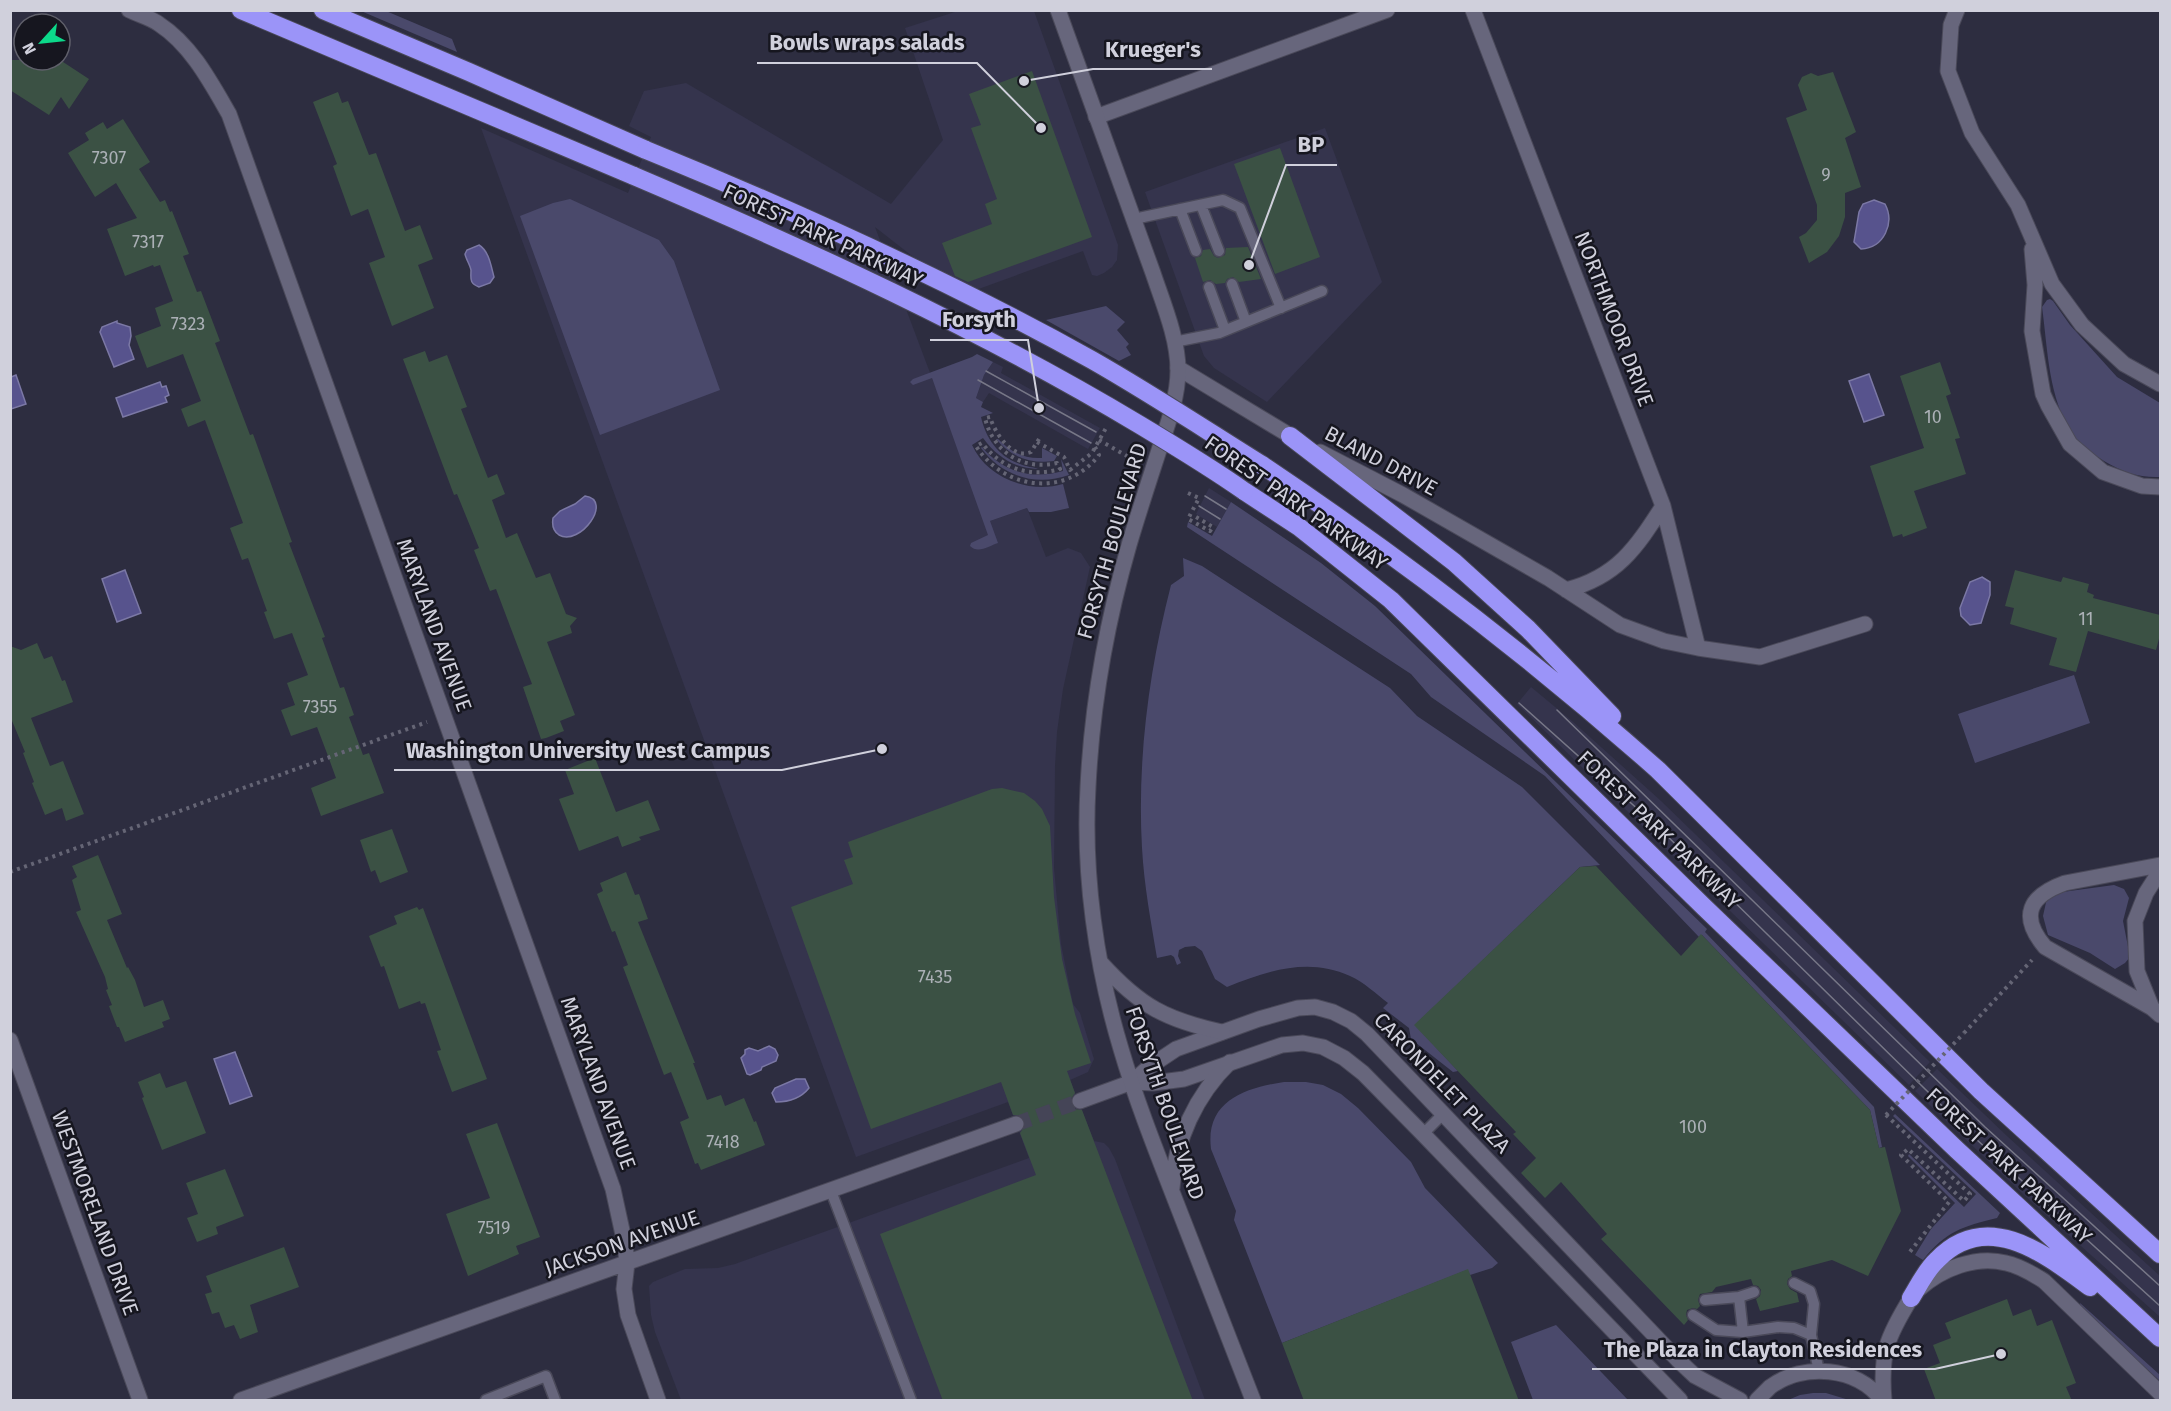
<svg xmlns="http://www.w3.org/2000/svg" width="2171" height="1411" viewBox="0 0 2171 1411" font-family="'Fira Sans',sans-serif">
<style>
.built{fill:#35344d}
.green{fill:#4a496b}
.water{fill:#57538d;stroke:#7b78a5;stroke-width:1.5}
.building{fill:#3b5144}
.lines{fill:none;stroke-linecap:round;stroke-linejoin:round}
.minor-tunnel{stroke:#454557;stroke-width:15;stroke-dasharray:15 8;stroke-linecap:butt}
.service-casing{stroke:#4a4959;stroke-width:13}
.minor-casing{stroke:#4a4959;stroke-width:17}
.tertiary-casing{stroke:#4a4959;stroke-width:17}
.secondary-casing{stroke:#4a4959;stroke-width:17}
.motorway-casing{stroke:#4a4959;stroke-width:20}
.path{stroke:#656575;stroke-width:4;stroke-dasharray:3 4.5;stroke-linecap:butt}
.service{stroke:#67667c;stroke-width:10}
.minor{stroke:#67667c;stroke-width:15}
.tertiary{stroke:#67667c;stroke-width:15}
.secondary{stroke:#67667c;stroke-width:15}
.motorway{stroke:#9b94f8;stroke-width:18}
.tram{stroke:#777787;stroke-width:1.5}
.motorway-bridge-casing{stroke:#4a4959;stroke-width:20;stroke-linecap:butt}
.path-bridge{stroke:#656575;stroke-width:4;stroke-dasharray:3 4.5;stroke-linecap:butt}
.motorway-bridge{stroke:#9b94f8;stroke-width:18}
.labels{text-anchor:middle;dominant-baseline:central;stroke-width:5;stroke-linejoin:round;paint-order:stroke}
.number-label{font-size:18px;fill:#abb0b6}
.street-label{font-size:21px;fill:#d0d0dc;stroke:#16161f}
.leader{fill:none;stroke:#d0d0dc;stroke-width:2}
.callout-dot{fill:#d0d0dc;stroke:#16161f;stroke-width:2}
.callout-label{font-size:22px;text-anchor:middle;font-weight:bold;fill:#d0d0dc;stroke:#16161f;stroke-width:5;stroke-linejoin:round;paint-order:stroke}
</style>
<rect width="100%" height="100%" fill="#2d2d40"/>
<path class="built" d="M 958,11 L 1034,11 L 1118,245 L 1117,260 L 1112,267 L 1104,273 L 1097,276 L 1092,275 L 1083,251 L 962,295 L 875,227 L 932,378 L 990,521 L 1027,508 L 1046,557 L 1068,548 L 1081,553 L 1090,567 L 1063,689 L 1057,732 L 1055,766 L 1054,868 L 1061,944 L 1073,1004 L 1080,1013 L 1094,1059 L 1088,1072 L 1070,1080 L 1094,1141 L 1104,1143 L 1109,1148 L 1115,1159 L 1205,1400 L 681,1400 L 655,1332 L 651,1315 L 649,1286 L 653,1282 L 685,1269 L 718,1268 L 735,1264 L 1029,1158 L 1008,1102 L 856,1157 L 481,128 L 628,193 L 651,137 L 629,126 L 644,91 L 686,83 L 891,204 L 943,140 L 905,28 Z
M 1325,128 L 1382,282 L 1267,402 L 1214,368 L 1204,356 L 1145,192 Z
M 993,362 L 1003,367 L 1001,373 L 1100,428 L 1088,449 L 989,393 L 983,402 L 976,398 L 984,375 Z
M 1209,488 L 1231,502 L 1217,527 L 1196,514 Z
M 1531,687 L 1572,721 L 1660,800 L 1930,1062 L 1909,1085 L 1517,704 Z
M 1937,1069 L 2007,1136 L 2160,1276 L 2160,1317 L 2023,1194 L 1915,1091 Z"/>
<path class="green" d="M 361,11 L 386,11 L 452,39 L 457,52 Z
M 570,199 L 659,240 L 674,261 L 720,390 L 600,435 L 520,216 L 553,203 Z
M 2050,299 L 2053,301 L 2070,325 L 2117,377 L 2160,403 L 2160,477 C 2140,478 2122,472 2104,461 C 2093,454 2080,447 2073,435 C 2048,398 2048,350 2042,307 L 2047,300 Z
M 1106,306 L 1125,322 L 1117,330 L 1129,344 L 1126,347 L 1131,355 L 1119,361 L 1046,320 Z
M 977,354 L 993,362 L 984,375 L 976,398 L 983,402 L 981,407 L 993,413 L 981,417 C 986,439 999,457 1020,464 C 1026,467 1034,467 1038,469 C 1014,468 997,457 983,438 L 972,445 C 987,478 1029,494 1063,484 L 1069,508 L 1051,512 L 1029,512 L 1027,508 L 990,521 L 998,543 C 989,546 978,554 970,546 L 971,543 L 988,535 L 932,378 L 913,385 L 910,382 L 913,379 L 972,357 Z
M 996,439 L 998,439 C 1011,452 1024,459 1042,458 L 1042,448 L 1057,456 L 1054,461 C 1030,464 1011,457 996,439 Z
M 982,447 C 1003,472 1032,480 1063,471 L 1061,459 L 1069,475 C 1036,487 1002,476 981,448 Z
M 1231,502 L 1321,563 L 1375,606 L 1707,929 L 1705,932 L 1874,1107 L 1882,1147 L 1879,1148 L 1870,1110 L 1702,935 L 1699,937 L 1545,776 L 1431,697 L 1411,674 L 1187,527 L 1188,522 L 1212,536 Z
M 1183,558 L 1202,566 L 1390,688 L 1417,716 L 1522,787 L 1600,865 L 1580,867 L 1415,1025 L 1458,1071 L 1453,1072 L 1411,1039 L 1409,1028 L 1383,1008 L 1388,1003 C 1376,994 1364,982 1350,976 C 1308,957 1267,971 1227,987 L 1215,979 L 1202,951 L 1195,946 L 1185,947 L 1179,950 L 1178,956 L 1181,963 L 1177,965 L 1174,957 L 1171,955 L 1157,958 C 1151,922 1144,885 1142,848 C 1137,760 1149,670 1171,585 L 1184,576 Z
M 2074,675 L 2090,723 L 1975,763 L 1958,714 Z
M 2114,885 L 2124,889 L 2129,898 L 2123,921 L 2130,957 L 2125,963 L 2115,969 L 2090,953 L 2048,935 L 2043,916 L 2047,898 L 2055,893 Z
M 1284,1082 L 1306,1082 L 1323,1085 L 1341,1094 L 1358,1108 L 1411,1162 L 1425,1188 L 1498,1263 L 1492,1268 L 1470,1275 L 1467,1270 L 1282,1343 L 1234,1220 L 1236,1211 L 1211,1149 C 1205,1101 1245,1088 1284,1082 Z
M 1895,1114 L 2000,1213 L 1997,1218 C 1963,1226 1945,1232 1923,1260 L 1915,1255 L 1931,1229 L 1955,1203 L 1908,1156 L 1909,1154 L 1964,1207 L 1976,1194 L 1893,1116 Z
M 2080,1303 L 2160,1375 L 2160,1381 L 2081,1309 Z
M 1556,1325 L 1628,1400 L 1533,1400 L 1511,1342 Z
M 1813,1393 L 1826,1393 L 1849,1400 L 1788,1400 L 1800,1395 Z"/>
<path class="water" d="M 1874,200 L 1885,204 C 1895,223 1884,248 1861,249 L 1854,242 L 1859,212 L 1863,204 Z
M 479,245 C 489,251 491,266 494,277 L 490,283 L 479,287 C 469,283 471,279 471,270 C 470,265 466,259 465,254 L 467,250 Z
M 117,321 L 117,323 L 130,327 L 131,336 L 129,345 L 134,359 L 114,367 L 100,332 L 102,327 Z
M 1869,374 L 1884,415 L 1864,422 L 1849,381 Z
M 16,375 L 26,404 L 11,409 L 11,377 Z
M 160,382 L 162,387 L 166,386 L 169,395 L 165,397 L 167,402 L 123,417 L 116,398 Z
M 585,496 C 614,500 580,547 559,535 C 553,531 552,524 553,518 L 560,511 L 575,504 Z
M 125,570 L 141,613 L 117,622 L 102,579 Z
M 1982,577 L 1990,582 L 1990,595 L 1981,623 L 1970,625 L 1961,616 L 1960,608 L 1970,582 Z
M 769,1046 L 775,1049 L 778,1055 L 776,1061 L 762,1067 L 761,1070 L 750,1075 L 747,1074 L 741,1058 L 745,1054 L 745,1050 L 749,1048 L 758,1051 Z
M 235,1052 L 252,1096 L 230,1104 L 214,1059 Z
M 796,1079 L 805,1079 L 809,1088 C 801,1098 788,1102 776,1102 L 772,1093 L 775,1088 Z"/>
<path class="building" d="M 10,60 L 60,60 L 89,79 L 69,109 L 61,97 L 49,115 L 10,90 Z
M 1032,71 L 1092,237 L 968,282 L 955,276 L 942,243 L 992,224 L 985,204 L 997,199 L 971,128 L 981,125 L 969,94 Z
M 1833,72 L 1856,132 L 1845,138 L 1861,187 L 1845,193 L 1845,217 L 1839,236 L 1827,252 L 1809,263 L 1799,237 L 1806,233 L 1817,220 L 1817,205 L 1786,118 L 1807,110 L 1798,85 L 1802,77 L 1811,73 L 1818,76 Z
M 338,92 L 342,103 L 348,101 L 369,155 L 376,153 L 405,231 L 420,225 L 433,259 L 418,265 L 434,308 L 392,326 L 369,263 L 385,257 L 368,209 L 351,216 L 333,166 L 337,164 L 313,102 Z
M 123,119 L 150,162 L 139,169 L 160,202 L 165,200 L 170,212 L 172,211 L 189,254 L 183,256 L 197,292 L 201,291 L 220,341 L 215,343 L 250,435 L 253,434 L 292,542 L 289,543 L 325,637 L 322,638 L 340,688 L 344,687 L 354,715 L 349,717 L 363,755 L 369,753 L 384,793 L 321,816 L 311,788 L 336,778 L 328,756 L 317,727 L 291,736 L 281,710 L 295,705 L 287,683 L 308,675 L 292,633 L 274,639 L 264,612 L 267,611 L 248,558 L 242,560 L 230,528 L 243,523 L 205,420 L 188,427 L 181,409 L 201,401 L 183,354 L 147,368 L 135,336 L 161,326 L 155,308 L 173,301 L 160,265 L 154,267 L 153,265 L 125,276 L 107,229 L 137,218 L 116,183 L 95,197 L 68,153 L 89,140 L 85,133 L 103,122 L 107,129 Z
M 1280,148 L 1320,257 L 1275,274 L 1234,164 Z
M 1248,247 L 1261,279 L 1239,282 L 1233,277 L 1227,279 L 1225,283 L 1216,284 L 1210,280 L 1203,282 L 1195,258 L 1201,256 L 1203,250 L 1210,249 L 1214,256 L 1218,258 L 1225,255 L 1226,248 Z
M 425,351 L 429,362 L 447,355 L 467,407 L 461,409 L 488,478 L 497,474 L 505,494 L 492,500 L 506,538 L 517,533 L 536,578 L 550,573 L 566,614 L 577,618 L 570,626 L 572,633 L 547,642 L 575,715 L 560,721 L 564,731 L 546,738 L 541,739 L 523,687 L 532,684 L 496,589 L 490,591 L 474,550 L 479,548 L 457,494 L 454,495 L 403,359 Z
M 1940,362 L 1951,394 L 1946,396 L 1960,438 L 1955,439 L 1966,474 L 1914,491 L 1927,528 L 1903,537 L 1902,534 L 1893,537 L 1870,466 L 1924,448 L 1900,376 Z
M 2015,570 L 2061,582 L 2063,577 L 2089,584 L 2087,592 L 2094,595 L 2093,598 L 2160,615 L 2160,635 L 2156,650 L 2088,631 L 2076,672 L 2049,665 L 2057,638 L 2010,624 L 2014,608 L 2005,606 Z
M 37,643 L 44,659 L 52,656 L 62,681 L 65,680 L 73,702 L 31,718 L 50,766 L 63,761 L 84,814 L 66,821 L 62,808 L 45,815 L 32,783 L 34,782 L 23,753 L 25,752 L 10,716 L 10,646 L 21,650 Z
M 595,758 L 616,812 L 648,800 L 660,830 L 639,837 L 641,840 L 622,847 L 618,836 L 579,851 L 559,799 L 574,794 L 565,770 Z
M 1002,788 L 1024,793 L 1035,801 L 1042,809 L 1050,826 L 1054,897 L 1062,959 L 1075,1014 L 1091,1063 L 1067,1071 L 1075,1093 L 1071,1099 L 1071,1104 L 1074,1109 L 1082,1110 L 1193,1401 L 943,1401 L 880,1234 L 1036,1175 L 1020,1133 L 1025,1126 L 1025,1121 L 1022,1116 L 1013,1115 L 1001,1082 L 871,1129 L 791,907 L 853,884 L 844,860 L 853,857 L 848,842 L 992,789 Z
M 392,829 L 408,872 L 380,883 L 375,870 L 371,872 L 360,840 Z
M 98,855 L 122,914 L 107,920 L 127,968 L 128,967 L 135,980 L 144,1007 L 163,1000 L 170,1019 L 162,1022 L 164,1027 L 125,1042 L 119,1027 L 117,1027 L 109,1006 L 112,1005 L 106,990 L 108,989 L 105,977 L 76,912 L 81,910 L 72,880 L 77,877 L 72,866 Z
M 1596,866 L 1681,956 L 1701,934 L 1870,1110 L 1879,1148 L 1885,1147 L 1901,1211 L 1868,1276 L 1832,1260 L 1791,1271 L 1792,1276 L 1788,1279 L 1787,1284 L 1790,1289 L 1797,1293 L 1799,1302 L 1760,1311 L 1756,1299 L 1760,1296 L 1761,1290 L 1758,1286 L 1753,1285 L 1751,1279 L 1716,1287 L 1712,1292 L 1700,1294 L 1698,1300 L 1700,1306 L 1697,1309 L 1693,1308 L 1687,1310 L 1686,1315 L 1688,1320 L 1684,1325 L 1601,1239 L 1607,1234 L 1561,1182 L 1545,1198 L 1521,1173 L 1536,1158 L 1513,1134 L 1516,1132 L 1414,1025 L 1580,867 Z
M 626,872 L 635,895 L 639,894 L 648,919 L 638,922 L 695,1063 L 693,1063 L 707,1100 L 721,1095 L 725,1106 L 744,1098 L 754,1122 L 756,1121 L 765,1145 L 701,1170 L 698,1163 L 695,1164 L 680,1122 L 689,1118 L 671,1072 L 664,1075 L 623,967 L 628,965 L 615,931 L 612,932 L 597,894 L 603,891 L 600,883 Z
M 417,907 L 419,910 L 423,908 L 487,1079 L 452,1092 L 437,1051 L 441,1050 L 425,1003 L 421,1004 L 420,1001 L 399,1009 L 384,966 L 381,967 L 369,936 L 397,924 L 394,916 Z
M 160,1073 L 166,1088 L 186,1081 L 206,1133 L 162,1150 L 142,1098 L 144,1097 L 138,1082 Z
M 497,1123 L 540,1237 L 516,1246 L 519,1254 L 468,1276 L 446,1214 L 490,1198 L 466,1134 Z
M 225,1169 L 244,1216 L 216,1227 L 218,1234 L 197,1242 L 187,1218 L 198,1214 L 186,1183 Z
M 284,1247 L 299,1287 L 250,1305 L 258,1332 L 240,1339 L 234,1325 L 225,1328 L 219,1312 L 212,1314 L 205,1294 L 212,1292 L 206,1276 Z
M 1468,1269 L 1519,1401 L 1304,1401 L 1282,1343 Z
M 2007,1299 L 2013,1316 L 2031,1309 L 2037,1326 L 2052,1320 L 2076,1383 L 2066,1387 L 2072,1401 L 1936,1401 L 1924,1369 L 1940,1363 L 1933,1345 L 1951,1338 L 1945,1323 Z"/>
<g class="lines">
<path class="minor-tunnel" d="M 1016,1124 L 1080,1101"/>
<g class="service-casing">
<path id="service" d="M 1201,205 L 1219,251
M 1180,209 L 1196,251
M 1134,219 L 1223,200 L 1240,208 L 1281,308
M 1232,284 L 1246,322
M 1209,287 L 1225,330
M 1174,342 L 1219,333 L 1322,291
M 1423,1134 L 1444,1113
M 831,1191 L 911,1400
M 1794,1283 L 1810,1291 L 1814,1304 L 1811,1335 L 1819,1371
M 1739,1297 L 1743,1332
M 1705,1300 L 1739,1297 L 1754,1292
M 1693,1315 L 1716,1330 L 1743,1332 L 1778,1327 L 1794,1328 L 1811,1335
M 486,1400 L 546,1376 L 555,1400"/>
</g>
<g class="minor-casing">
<path id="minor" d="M 129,10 C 139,15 151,18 159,24 C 191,45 210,81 229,114 L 613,1189 L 625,1244 L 627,1263 L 624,1289 L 628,1315 L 658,1400
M 1473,10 L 1663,506 L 1698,648
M 1957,10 L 1951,25 L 1948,71 L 1972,133 L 2018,205 L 2052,284 L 2082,325 L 2124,364 L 2160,384
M 1096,117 L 1387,10
M 2032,249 L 2035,285 L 2032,331 L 2043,394 L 2048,405 L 2070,444 L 2103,472 L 2142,486 L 2160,487
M 1178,368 L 1299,441
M 1320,452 L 1403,495 L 1548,578 L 1620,625 L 1664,641 L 1698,648 L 1760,657 L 1865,624
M 1566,590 C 1617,577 1636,548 1663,506
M 2160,865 L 2065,883 C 2029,896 2019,916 2045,947 L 2152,1008 L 2160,1015
M 2152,1008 L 2137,971 L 2135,921 L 2146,893 L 2160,871
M 10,1040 L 140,1400
M 1080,1101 L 1132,1082
M 1919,1289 C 1941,1269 1976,1255 2006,1263 C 2020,1266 2033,1274 2044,1281 L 2160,1393
M 241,1400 L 1016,1124"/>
</g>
<g class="tertiary-casing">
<path id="tertiary" d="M 1132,1082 L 1149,1067 L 1176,1049 L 1259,1019 L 1298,1008 L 1315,1007 L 1333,1012 L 1351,1021 L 1367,1034 L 1678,1360 L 1695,1376 L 1740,1400
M 1132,1082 L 1153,1083 L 1184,1079 L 1282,1045 L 1303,1043 L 1323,1047 L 1344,1058 L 1363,1073 L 1423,1134 L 1680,1400
M 1757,1400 C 1761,1396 1766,1391 1770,1387 C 1804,1362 1857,1367 1882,1400
M 1884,1400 C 1880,1353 1887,1337 1911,1298"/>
</g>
<g class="secondary-casing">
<path id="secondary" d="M 1058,10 L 1153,273 C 1163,303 1178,338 1178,370 C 1178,395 1169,421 1161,444 C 1150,478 1139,511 1129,545 C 1106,625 1092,704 1088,787 C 1083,874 1096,966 1121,1049 C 1138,1107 1161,1163 1183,1220 C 1206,1280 1230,1340 1253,1400
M 1101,963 C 1140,1006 1166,1020 1222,1032
M 1172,1188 C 1175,1140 1196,1095 1230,1062"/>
</g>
<g class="motorway-casing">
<path id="motorway" d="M 241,10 L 634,176
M 323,10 L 469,72 L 646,150
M 1290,436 L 1454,562 L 1528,629 L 1612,716
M 1262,465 C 1401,558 1533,659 1658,770 L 1981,1091 L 2160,1254
M 1244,491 L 1299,527 L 1391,600 L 1704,907 L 1957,1150 L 2160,1338
M 1911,1298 C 1919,1285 1926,1270 1937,1260 C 1987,1208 2045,1254 2090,1287"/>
</g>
<path class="path" d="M 1039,439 L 1031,452 C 1012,460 995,433 990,417 L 985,418 C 993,452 1023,471 1057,463 L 1060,469 C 1029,478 1001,468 982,443 L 976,446 C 1004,490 1066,498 1099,455 L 1095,447
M 1099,440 L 1127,456
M 1037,442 L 1064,457 L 1070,470 L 1092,453 L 1106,428
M 1188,493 L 1199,498 L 1188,519 L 1210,531 L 1213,527 L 1196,517
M 10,872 L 427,722
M 1964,1033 L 2032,960
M 1886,1115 L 1970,1194 L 1964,1201 L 1908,1149 L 1901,1155 L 1949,1202 L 1909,1253"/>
<use href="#service" class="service"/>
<use href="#minor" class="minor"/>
<use href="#tertiary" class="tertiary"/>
<use href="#secondary" class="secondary"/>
<use href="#motorway" class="motorway"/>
<path class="tram" d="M 986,371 L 1096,432
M 978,380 L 1091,443
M 1205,496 L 1226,509
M 1199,506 L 1220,519
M 1519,703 L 1660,829 L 1976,1139 L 2160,1306
M 1557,710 L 1985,1127 L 2160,1286"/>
<g class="motorway-bridge-casing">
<path id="motorway-bridge" d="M 646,150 C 798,212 948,280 1092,360 C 1150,393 1206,430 1262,465
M 634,176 C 808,250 978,328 1140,425 C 1175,446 1210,467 1244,491"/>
</g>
<path class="path-bridge" d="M 1886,1115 L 1964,1033"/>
<use href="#motorway-bridge" class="motorway-bridge"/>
</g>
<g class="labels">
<g class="number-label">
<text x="109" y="158">7307</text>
<text x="1826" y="175">9</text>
<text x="148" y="242">7317</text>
<text x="188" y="324">7323</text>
<text x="1933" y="417">10</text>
<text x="2086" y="619">11</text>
<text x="320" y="707">7355</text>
<text x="935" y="977">7435</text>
<text x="1693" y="1127">100</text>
<text x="723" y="1142">7418</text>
<text x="494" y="1228">7519</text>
</g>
<g class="street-label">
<text transform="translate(823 236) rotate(25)">FOREST PARK PARKWAY</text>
<text transform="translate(1614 319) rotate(69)">NORTHMOOR DRIVE</text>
<text transform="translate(1381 461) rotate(28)">BLAND DRIVE</text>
<text transform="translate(1296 503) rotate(35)">FOREST PARK PARKWAY</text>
<text transform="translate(1112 541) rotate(-74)">FORSYTH BOULEVARD</text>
<text transform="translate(434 625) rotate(70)">MARYLAND AVENUE</text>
<text transform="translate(1659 830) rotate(44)">FOREST PARK PARKWAY</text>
<text transform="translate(598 1083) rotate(70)">MARYLAND AVENUE</text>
<text transform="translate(1442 1083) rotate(46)">CARONDELET PLAZA</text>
<text transform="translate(1165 1103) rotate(71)">FORSYTH BOULEVARD</text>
<text transform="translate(2009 1166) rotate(43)">FOREST PARK PARKWAY</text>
<text transform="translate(95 1213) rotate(70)">WESTMORELAND DRIVE</text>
<text transform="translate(622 1243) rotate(-19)">JACKSON AVENUE</text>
</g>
</g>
<path class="leader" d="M1041 128L977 63H757M1024 81L1093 69H1212M1249 265L1286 165H1337M1039 408L1028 340H930M882 749L782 770H394M2001 1354L1935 1369H1592"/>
<g class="callout-dot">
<circle cx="1041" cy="128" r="6"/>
<circle cx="1024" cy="81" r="6"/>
<circle cx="1249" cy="265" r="6"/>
<circle cx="1039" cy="408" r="6"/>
<circle cx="882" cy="749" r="6"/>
<circle cx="2001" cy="1354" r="6"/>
</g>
<g class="callout-label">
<text x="867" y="50">Bowls wraps salads</text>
<text x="1153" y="57">Krueger's</text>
<text x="1311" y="152">BP</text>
<text x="979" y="327">Forsyth</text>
<text x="588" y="758">Washington University West Campus</text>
<text x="1763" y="1357">The Plaza in Clayton Residences</text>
</g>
<rect width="2171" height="1411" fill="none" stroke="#d0d0dc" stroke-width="24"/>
<g transform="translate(42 42) rotate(243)"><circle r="28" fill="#16161f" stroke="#60606b" stroke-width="1.5"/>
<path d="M0-4.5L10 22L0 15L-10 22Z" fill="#0cd98a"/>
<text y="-9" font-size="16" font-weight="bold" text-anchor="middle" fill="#d0d0dc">N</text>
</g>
</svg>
